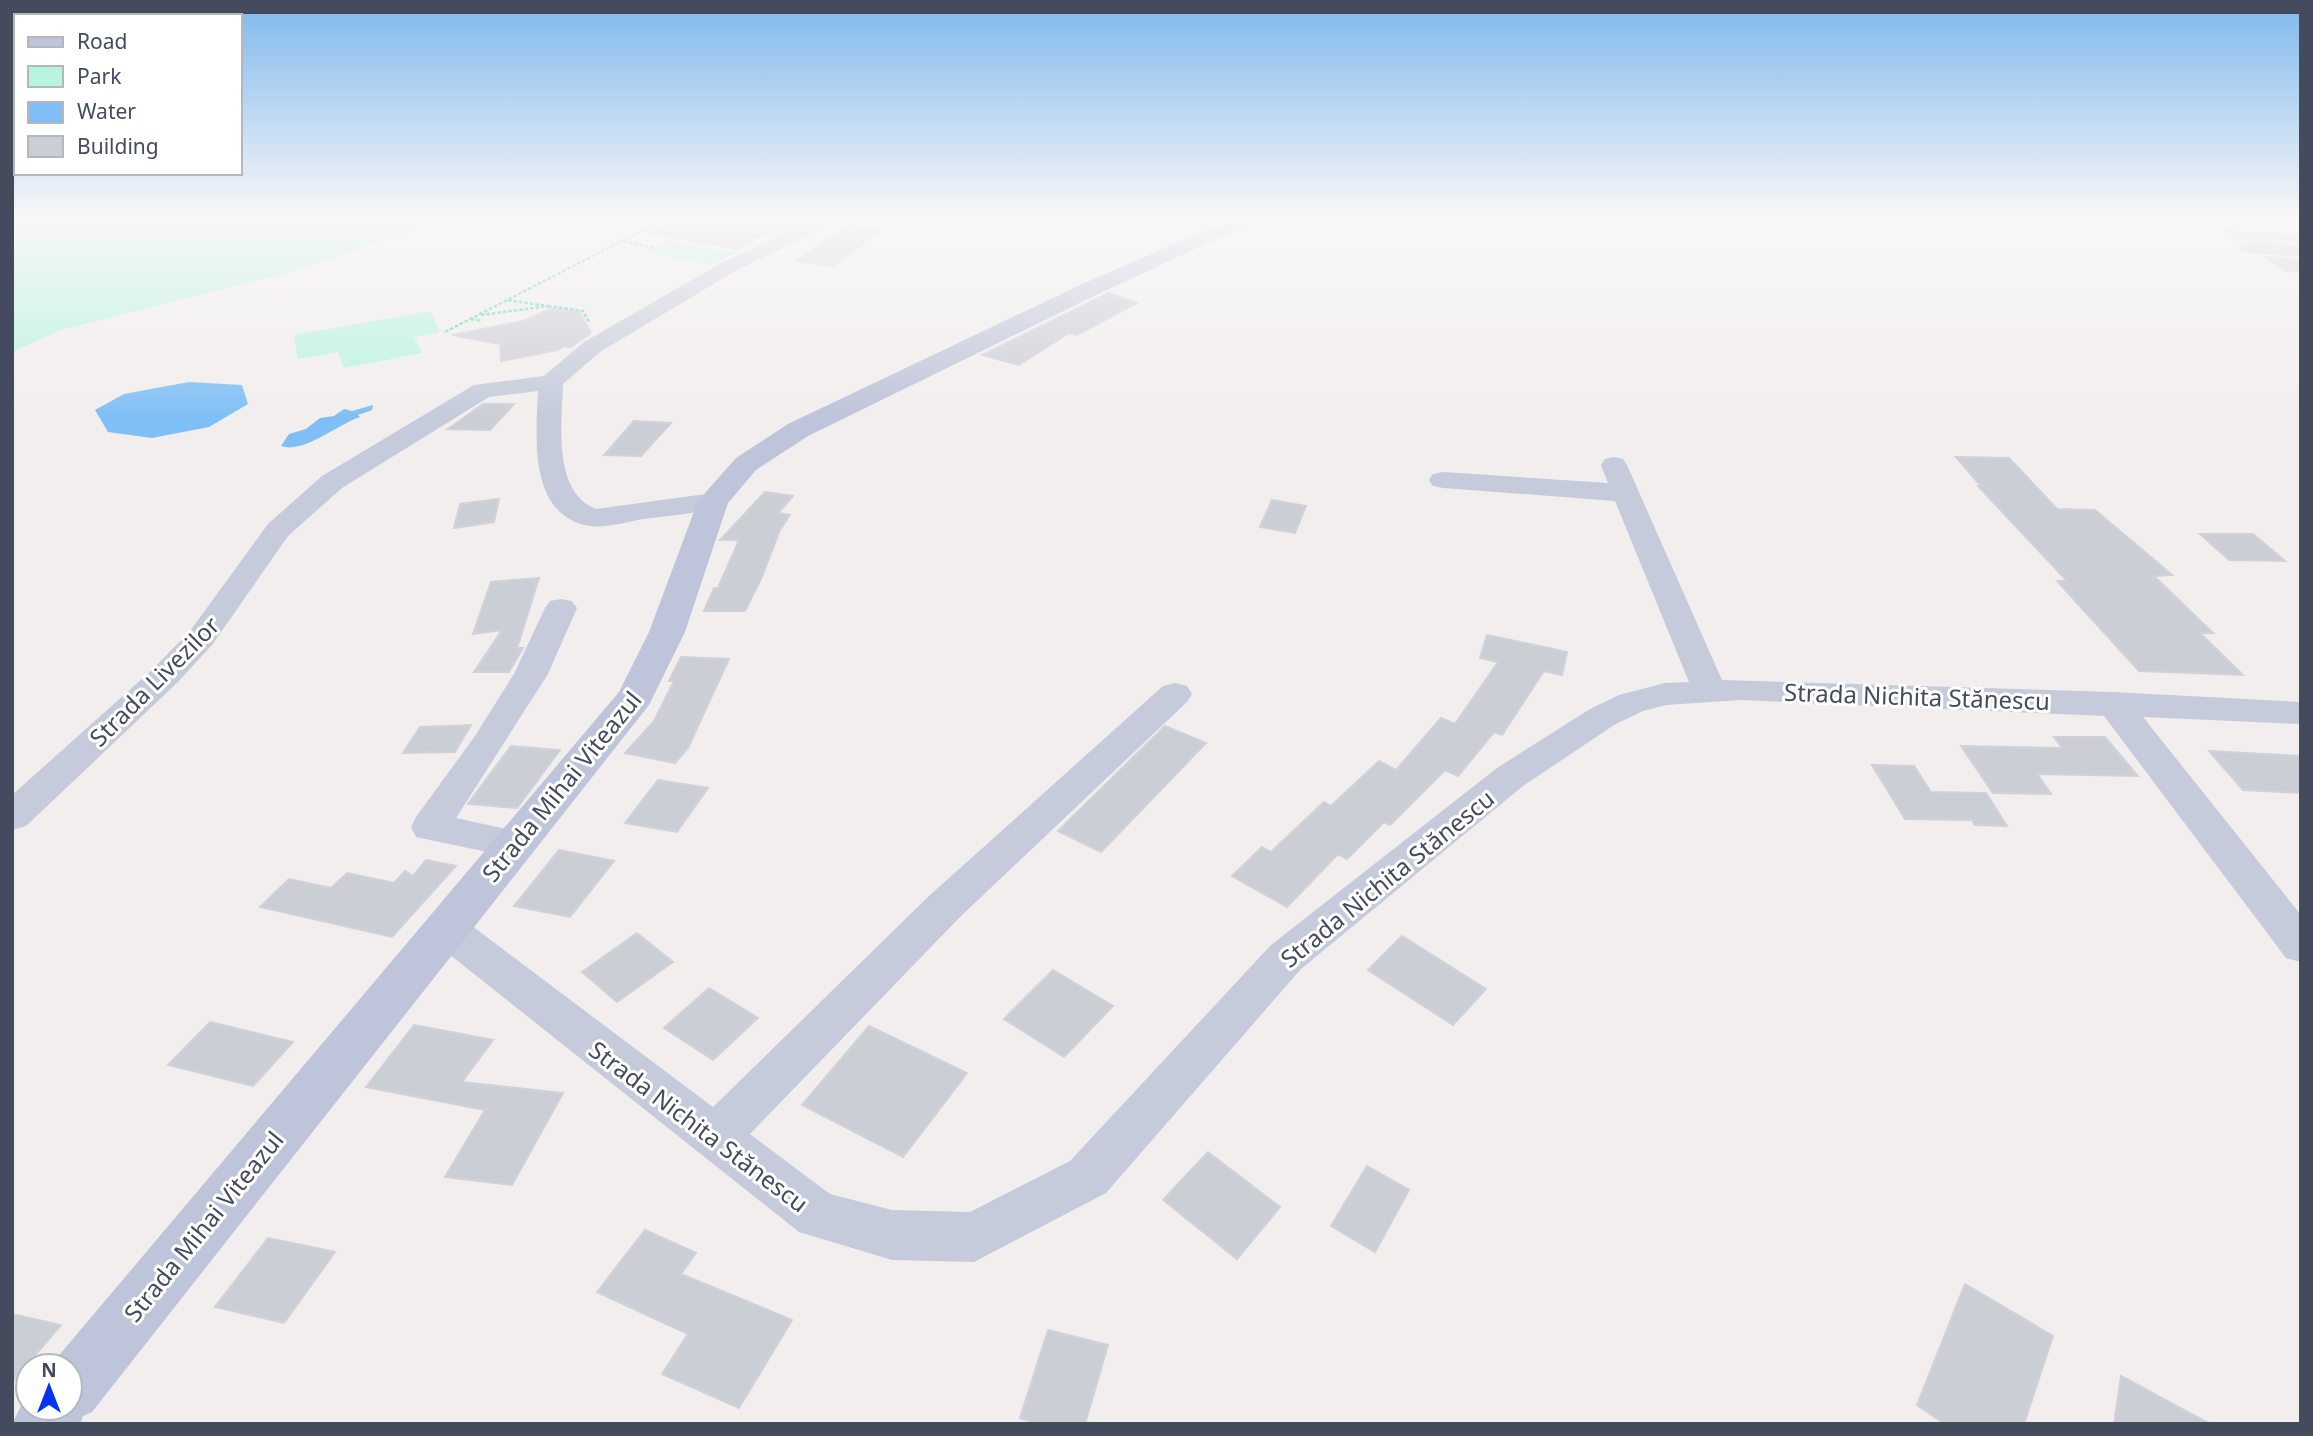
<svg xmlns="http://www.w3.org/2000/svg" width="2313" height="1436" viewBox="0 0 2313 1436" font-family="'Noto Sans',sans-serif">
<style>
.green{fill:#b7f4dd}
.water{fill:#7fbff5}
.building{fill:#ccced6;stroke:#d1d1da;stroke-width:2}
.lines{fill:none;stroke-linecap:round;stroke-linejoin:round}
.path{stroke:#6bd5bb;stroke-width:2.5;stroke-dasharray:3.5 2;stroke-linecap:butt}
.street{fill:#c5cbda;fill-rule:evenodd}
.secondary{fill:#bec4d9;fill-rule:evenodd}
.labels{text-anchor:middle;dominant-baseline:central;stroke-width:6;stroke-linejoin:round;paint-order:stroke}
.street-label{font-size:24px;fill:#444b5d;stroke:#fff}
</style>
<rect width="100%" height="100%" fill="#f1eeed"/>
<path class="green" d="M 12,217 L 455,217 L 290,272 L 61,330 L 12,352 Z
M 667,241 L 735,253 L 712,265 L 646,252 Z
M 430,311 L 440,332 L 414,337 L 422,353 L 344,368 L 338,352 L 298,359 L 294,335 Z"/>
<path class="water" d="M 189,382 L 242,385 L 248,404 L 209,427 L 152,438 L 108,432 L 95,410 L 124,394 Z
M 373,405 L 372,410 L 358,415 L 360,417 C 336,425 304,454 281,446 L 289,434 L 306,429 L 320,418 L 334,416 L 344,409 L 352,411 Z"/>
<path class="building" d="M 682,217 L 754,217 L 758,224 L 777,228 L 735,249 L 648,233 Z
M 848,225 L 882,230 L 833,266 L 796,261 Z
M 2224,231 L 2301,234 L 2301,242 L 2240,241 Z
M 2263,256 L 2301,260 L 2301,272 L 2285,271 Z
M 1108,293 L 1137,303 L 1077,335 L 1069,333 L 1019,365 L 982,355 Z
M 552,308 L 580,312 L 591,333 L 571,347 L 564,346 L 558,350 L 501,361 L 500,344 L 452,335 L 523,321 Z
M 483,404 L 514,404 L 490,430 L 448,429 Z
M 634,421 L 671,423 L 641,456 L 604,455 Z
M 1956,457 L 2009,458 L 2057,509 L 2095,510 L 2172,575 L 2154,576 L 2213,633 L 2200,633 L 2243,675 L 2139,671 L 2057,581 L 2067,581 L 1978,486 L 1981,486 Z
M 765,492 L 793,496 L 778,513 L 790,515 L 780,530 L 761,579 L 745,611 L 704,611 L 714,588 L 718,588 L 739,540 L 720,540 Z
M 499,499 L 494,522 L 454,528 L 460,504 Z
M 1272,500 L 1306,506 L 1295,533 L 1260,527 Z
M 2200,534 L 2253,534 L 2285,561 L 2229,560 Z
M 539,578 L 517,648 L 523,648 L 509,672 L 474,672 L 502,630 L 473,634 L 491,582 Z
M 1487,635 L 1567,652 L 1562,675 L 1544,671 L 1502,735 L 1494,732 L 1458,776 L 1445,770 L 1390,825 L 1384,822 L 1347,859 L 1338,854 L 1287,907 L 1232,876 L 1262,847 L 1271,852 L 1324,802 L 1331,806 L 1379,761 L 1396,770 L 1441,718 L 1455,724 L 1498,662 L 1480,658 Z
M 681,657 L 729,659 L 688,748 L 675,763 L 625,753 L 654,721 L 674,681 L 669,681 Z
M 471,725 L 455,752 L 403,753 L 420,727 Z
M 1165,726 L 1206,743 L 1101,852 L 1058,831 Z
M 2054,737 L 2105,737 L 2138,776 L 2037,774 L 2051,794 L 1993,793 L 1961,746 L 2062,748 Z
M 511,746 L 560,750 L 517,808 L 468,804 Z
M 2209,751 L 2301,756 L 2301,793 L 2243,790 Z
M 1872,765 L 1914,766 L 1931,792 L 1986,793 L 2007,826 L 1975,825 L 1972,820 L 1905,819 Z
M 658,780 L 708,788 L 677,832 L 625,823 Z
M 559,850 L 614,861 L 570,917 L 514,906 Z
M 426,860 L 456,866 L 392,937 L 260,907 L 289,879 L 331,888 L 347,873 L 394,883 L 405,871 L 413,876 Z
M 637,933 L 673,962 L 617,1002 L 582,972 Z
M 1402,936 L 1486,989 L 1453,1025 L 1368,970 Z
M 1053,970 L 1113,1006 L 1064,1057 L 1004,1019 Z
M 709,988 L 758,1018 L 713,1060 L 664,1028 Z
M 210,1022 L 293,1042 L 253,1086 L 168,1065 Z
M 414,1025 L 493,1040 L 462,1082 L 563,1093 L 512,1185 L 445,1177 L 485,1110 L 366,1087 Z
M 869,1026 L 967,1073 L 903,1157 L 802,1105 Z
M 1208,1152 L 1280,1207 L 1237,1259 L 1163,1200 Z
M 1367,1166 L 1409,1190 L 1375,1252 L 1331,1226 Z
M 645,1230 L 696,1253 L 681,1274 L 792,1320 L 739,1408 L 662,1374 L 688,1334 L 597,1292 Z
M 268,1238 L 335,1252 L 284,1323 L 215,1307 Z
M 1965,1284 L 2053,1336 L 2024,1424 L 1945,1424 L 1917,1405 Z
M 12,1314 L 61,1325 L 12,1382 Z
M 1048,1330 L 1108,1345 L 1085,1424 L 1040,1424 L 1020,1418 Z
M 2121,1376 L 2210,1424 L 2114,1424 Z"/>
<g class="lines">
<path class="path" d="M 623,241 L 654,248
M 548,306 L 583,311 L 589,322
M 481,315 L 548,306 L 506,300
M 471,319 L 482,321
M 445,332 L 647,228"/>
<path class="street" d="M 757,217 L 793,217 L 813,221 L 822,217 L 846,217 L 737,270 L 600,352 L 563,384 C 562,422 552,492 596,509 L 713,493 L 723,495 L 727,501 L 723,507 C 697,513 670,516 643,519 C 627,522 606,528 590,526 C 528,516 536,437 538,391 L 489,397 L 342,488 L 288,536 L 212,645 L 177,683 L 26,826 L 12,830 L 12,795 L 153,669 L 190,631 L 268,524 L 322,476 L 474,385 L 544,376 L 584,342 L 723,262 L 795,229 L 759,221 Z
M 2248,242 L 2301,245 L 2301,257 L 2241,252 L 2238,248 L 2241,244 Z
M 1614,457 L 1623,459 L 1627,465 L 1722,680 L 2113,692 L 2301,702 L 2301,724 L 2143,717 L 2301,915 L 2301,962 L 2286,958 L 2104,716 L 1741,700 L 1666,705 L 1643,711 L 1614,725 L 1523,786 L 1301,969 L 1106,1193 L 974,1262 L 892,1260 L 799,1232 L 430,939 L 424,928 L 430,917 L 445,912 L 460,917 L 713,1107 L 929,896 L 1163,686 L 1175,683 L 1187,686 L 1192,694 L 1187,702 L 959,918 L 750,1134 L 830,1194 L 892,1210 L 970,1212 L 1070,1161 L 1271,945 L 1497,768 L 1590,709 L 1619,695 L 1665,683 L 1689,682 L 1615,501 L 1443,488 L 1433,486 L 1429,480 L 1433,474 L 1443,472 L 1608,483 L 1601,465 L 1605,459 Z
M 561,599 L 572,601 L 577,608 L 548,674 L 456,818 L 530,834 L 536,844 L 530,854 L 516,858 L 416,837 L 411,827 L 416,817 L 475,736 L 514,674 L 545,608 L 550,601 Z"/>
<path class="secondary" d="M 1236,217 L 1267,217 L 1264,221 L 1238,229 L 1096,295 L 808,436 L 756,470 L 728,503 L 685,632 L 649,705 L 92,1412 L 83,1416 L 80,1424 L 12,1424 L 28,1392 L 28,1408 L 70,1408 L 70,1366 L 50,1366 L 619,692 L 649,632 L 698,501 L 736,458 L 788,424 L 1080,285 Z"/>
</g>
<linearGradient id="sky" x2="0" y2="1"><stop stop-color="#7eb8ed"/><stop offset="0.52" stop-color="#f9f7f7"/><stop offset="1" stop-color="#f9f7f7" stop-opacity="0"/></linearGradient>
<rect width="2313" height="418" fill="url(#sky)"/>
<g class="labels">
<g class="street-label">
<text transform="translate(154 681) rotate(-45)">Strada Livezilor</text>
<text transform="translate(1917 696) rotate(2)">Strada Nichita Stănescu</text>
<text transform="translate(561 786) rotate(-51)">Strada Mihai Viteazul</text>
<text transform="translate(1387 878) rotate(-39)">Strada Nichita Stănescu</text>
<text transform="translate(699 1126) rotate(37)">Strada Nichita Stănescu</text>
<text transform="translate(203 1226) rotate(-51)">Strada Mihai Viteazul</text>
</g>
</g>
<rect width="2313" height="1436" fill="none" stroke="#444b5d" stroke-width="28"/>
<rect x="14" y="14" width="228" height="161" fill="#ffffff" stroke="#b4b7be" stroke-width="2"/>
<rect x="28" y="37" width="35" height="10" fill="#bec4d9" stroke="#b4b7be" stroke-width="2"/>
<text x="77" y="49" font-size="21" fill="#444b5d">Road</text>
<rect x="28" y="66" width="35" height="21" fill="#b7f4dd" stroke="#b4b7be" stroke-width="2"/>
<text x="77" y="84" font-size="21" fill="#444b5d">Park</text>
<rect x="28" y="102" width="35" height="21" fill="#7fbff5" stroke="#b4b7be" stroke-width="2"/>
<text x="77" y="119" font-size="21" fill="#444b5d">Water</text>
<rect x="28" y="136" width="35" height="21" fill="#ccced6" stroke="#b4b7be" stroke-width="2"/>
<text x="77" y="154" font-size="21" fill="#444b5d">Building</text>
<g transform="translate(49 1387)"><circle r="33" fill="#ffffff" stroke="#b4b7be" stroke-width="2"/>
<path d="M0-5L12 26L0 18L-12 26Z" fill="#0533f3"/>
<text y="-10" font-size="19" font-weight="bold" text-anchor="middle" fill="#444b5d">N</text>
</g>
</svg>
